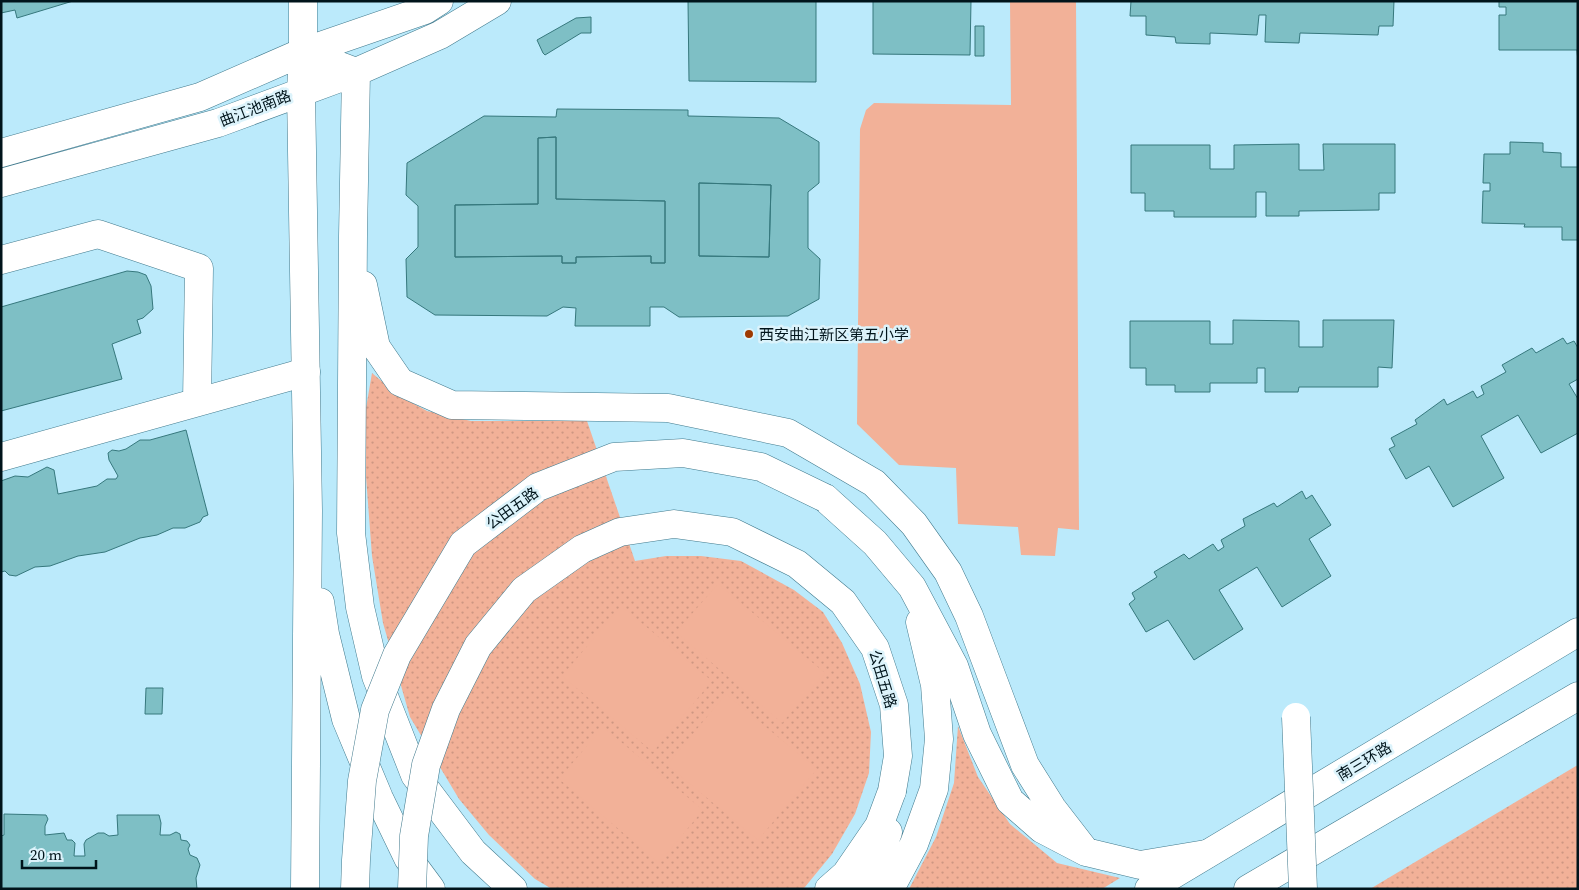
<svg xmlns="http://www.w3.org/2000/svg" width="1579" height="890" viewBox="0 0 1579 890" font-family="'Source Serif 4','Noto Sans SC',serif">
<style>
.grass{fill:url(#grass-dots)}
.pitch{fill:#f2b198}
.building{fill:#7ebfc5;stroke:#36787d;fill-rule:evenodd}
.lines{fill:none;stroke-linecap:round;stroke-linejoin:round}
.minor-casing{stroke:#417a8d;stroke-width:29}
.major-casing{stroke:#417a8d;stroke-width:29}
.highway-casing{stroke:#417a8d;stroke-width:29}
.minor{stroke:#fff;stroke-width:28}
.major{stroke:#fff;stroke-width:28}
.highway{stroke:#fff;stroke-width:28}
.minor-bridge-casing{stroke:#417a8d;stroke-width:29;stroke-linecap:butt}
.major-bridge-casing{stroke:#417a8d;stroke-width:29;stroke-linecap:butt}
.minor-bridge{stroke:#fff;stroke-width:28}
.major-bridge{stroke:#fff;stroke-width:28}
.poi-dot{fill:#9e3a01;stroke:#dcf3fb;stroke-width:2}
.labels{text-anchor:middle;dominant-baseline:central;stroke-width:5;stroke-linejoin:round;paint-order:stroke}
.street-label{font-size:15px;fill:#00141b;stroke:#dcf3fb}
.poi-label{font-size:15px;fill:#00141b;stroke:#dcf3fb;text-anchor:start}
</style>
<defs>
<pattern id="grass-dots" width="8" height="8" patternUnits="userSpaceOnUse" patternTransform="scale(1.25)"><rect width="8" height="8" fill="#f2b198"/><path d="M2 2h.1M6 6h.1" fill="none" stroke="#ce9782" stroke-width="1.8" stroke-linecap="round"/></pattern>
</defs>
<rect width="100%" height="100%" fill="#bbeafb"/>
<path class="grass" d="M 372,373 L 398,395 L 427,411 L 471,421 L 587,421 L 635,561 L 666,556 L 701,556 L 741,561 L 794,590 L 823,612 L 842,643 L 860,684 L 871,732 L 869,773 L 855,814 L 832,854 L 805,887 L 802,889 L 552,889 L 535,879 L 489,835 L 459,799 L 410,717 L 383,623 L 372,556 L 366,477 L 366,408 Z
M 958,726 L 978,777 L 1010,824 L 1057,863 L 1120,878 L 1102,889 L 909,889 L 936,837 L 954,783 Z
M 1578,765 L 1578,889 L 1370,889 L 1576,766 Z"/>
<path class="pitch" d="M 1010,1 L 1076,1 L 1079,530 L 1058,528 L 1055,556 L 1021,555 L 1018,527 L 958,524 L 956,468 L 899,465 L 857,424 L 860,129 L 866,110 L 874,103 L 1011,105 Z
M 718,584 L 825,673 L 782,723 L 676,632 Z
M 621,606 L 712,681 L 653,752 L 562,676 Z
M 726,694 L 817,769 L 758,840 L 667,765 Z
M 603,727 L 703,810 L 659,863 L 559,779 Z"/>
<path class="building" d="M 1,1 L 73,1 L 17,18 L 15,10 L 1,13 Z
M 688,1 L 816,1 L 816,82 L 689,81 Z
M 873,1 L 971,1 L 970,55 L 873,54 Z
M 1131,1 L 1394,1 L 1393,26 L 1379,26 L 1378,35 L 1300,33 L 1299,43 L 1265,42 L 1266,15 L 1259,15 L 1257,35 L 1210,33 L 1210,44 L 1176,43 L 1175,37 L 1146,35 L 1146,16 L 1130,16 Z
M 1499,1 L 1578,1 L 1578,63 L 1577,50 L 1499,50 L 1499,15 L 1506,15 L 1506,7 L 1499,7 Z
M 591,17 L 591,33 L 581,33 L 545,55 L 543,53 L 537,40 L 576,18 Z
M 975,26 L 984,26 L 984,56 L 975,56 Z
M 557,109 L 688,110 L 688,116 L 779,118 L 819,142 L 819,183 L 808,192 L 808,248 L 820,259 L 819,299 L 788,316 L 679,317 L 664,307 L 650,307 L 650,326 L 575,326 L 576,308 L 563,307 L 547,316 L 435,315 L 407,297 L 406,259 L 418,247 L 418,206 L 406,195 L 407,163 L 484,116 L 556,117 ZM 556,137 L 556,199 L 665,201 L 665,263 L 651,263 L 651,256 L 576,257 L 576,263 L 562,263 L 562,256 L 455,257 L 455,205 L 538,204 L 538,138 ZM 699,183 L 771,185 L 769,257 L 699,256 Z
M 556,137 L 556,199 L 665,201 L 665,263 L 651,263 L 651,256 L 576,257 L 576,263 L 562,263 L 562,256 L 455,257 L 455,205 L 538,204 L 538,138 Z
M 1510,142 L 1543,143 L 1543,152 L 1561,153 L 1561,167 L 1578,167 L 1578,240 L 1562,240 L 1562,227 L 1524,227 L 1525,224 L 1482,223 L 1483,191 L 1490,191 L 1490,183 L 1483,183 L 1484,154 L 1510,154 Z
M 1299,144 L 1299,170 L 1324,170 L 1323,144 L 1395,144 L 1395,193 L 1379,193 L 1379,210 L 1299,211 L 1299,216 L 1266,216 L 1266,192 L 1256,192 L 1256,217 L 1174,217 L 1174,211 L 1145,211 L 1145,193 L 1131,193 L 1131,145 L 1210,145 L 1210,169 L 1234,169 L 1234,145 Z
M 699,183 L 771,185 L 769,257 L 699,256 Z
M 127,271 L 138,272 L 146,275 L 151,286 L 153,309 L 143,318 L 137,320 L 141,333 L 112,344 L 122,379 L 1,411 L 1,307 Z
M 1233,320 L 1299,321 L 1299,347 L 1323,347 L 1323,320 L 1394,320 L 1392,368 L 1378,367 L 1378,387 L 1299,387 L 1298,392 L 1265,392 L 1265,368 L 1257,368 L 1257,383 L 1210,383 L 1210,392 L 1175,392 L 1175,385 L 1146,385 L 1146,368 L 1130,368 L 1130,321 L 1210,321 L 1210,344 L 1233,344 Z
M 1563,338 L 1567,344 L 1574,341 L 1578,348 L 1578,379 L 1569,384 L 1578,399 L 1578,433 L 1541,453 L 1518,415 L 1481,436 L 1504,478 L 1453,507 L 1429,466 L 1406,479 L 1389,449 L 1395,446 L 1391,438 L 1417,424 L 1415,420 L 1444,399 L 1447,405 L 1449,404 L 1473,391 L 1477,398 L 1484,394 L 1481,386 L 1506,372 L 1502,365 L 1532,348 L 1536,353 Z
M 186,430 L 208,515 L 203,517 L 200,522 L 185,528 L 173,528 L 157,535 L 140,538 L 105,552 L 78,556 L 50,566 L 35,567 L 16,576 L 9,575 L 5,571 L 1,572 L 1,481 L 15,476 L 28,477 L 47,467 L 54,470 L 58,494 L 97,486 L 107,479 L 116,479 L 118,476 L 109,460 L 108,453 L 112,450 L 119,451 L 126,449 L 140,440 L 150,440 Z
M 1302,491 L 1306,499 L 1312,495 L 1331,525 L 1309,539 L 1331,576 L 1282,607 L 1257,567 L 1219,590 L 1243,629 L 1194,660 L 1168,620 L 1146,632 L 1129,604 L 1135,599 L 1132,593 L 1157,577 L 1154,572 L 1184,554 L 1189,559 L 1213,544 L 1218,551 L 1224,547 L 1221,540 L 1245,526 L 1243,519 L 1274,503 L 1277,507 Z
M 146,688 L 163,688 L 162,714 L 145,714 Z
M 4,814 L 46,815 L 48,819 L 45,826 L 45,835 L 64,833 L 67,840 L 72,840 L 75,843 L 74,856 L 85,856 L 84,844 L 86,840 L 98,833 L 104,833 L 109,836 L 118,835 L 117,815 L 159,815 L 161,823 L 160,835 L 170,835 L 176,832 L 180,834 L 181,840 L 187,841 L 190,845 L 188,849 L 190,855 L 197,858 L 200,865 L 196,878 L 197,889 L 1,889 L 1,836 L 4,835 Z"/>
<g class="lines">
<g class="minor-casing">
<path id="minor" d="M 303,1 L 303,52
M 1,260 L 98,234 L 199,268 L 197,402
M 1,457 L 306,372"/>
</g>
<g class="major-casing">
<path id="major" d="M 1,153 L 200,97 L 303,52 L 425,10 L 439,1
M 1,183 L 218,123 L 356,72 L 440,35 L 497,1
M 363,285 L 376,347 L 400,382 L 452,405 L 668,408 L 788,433 L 874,483 L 914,524 L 948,572 L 969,616 L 1025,765 L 1052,808 L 1086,852
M 825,498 L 875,543 L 912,587 L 954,666 L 977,734 L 1010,801 L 1042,829 L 1086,852 L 1140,865 L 1206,854
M 320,602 L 325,634 L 346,719 L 379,798 L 408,858 L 431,889
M 305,889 L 308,511 L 301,91 L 303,52 L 356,72 L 353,236 L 351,533 L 360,607 L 376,676 L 415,775 L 473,852 L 513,889
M 829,889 L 846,874 L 879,826 L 892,791
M 857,889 L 874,869 L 888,832
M 890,889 L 914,844 L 934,789 L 939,739 L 935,685 L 920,622"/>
</g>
<g class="highway-casing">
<path id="highway" d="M 1149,889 L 1578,632
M 1248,889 L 1578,696"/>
</g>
<use href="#minor" class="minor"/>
<use href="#major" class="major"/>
<use href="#highway" class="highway"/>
<g class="minor-bridge-casing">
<path id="minor-bridge" d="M 1296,717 L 1303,889"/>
</g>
<g class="major-bridge-casing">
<path id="major-bridge" d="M 355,889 L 356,860 L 362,781 L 375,710 L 397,655 L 463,544 L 538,487 L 614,457 L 683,453 L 761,467 L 825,498
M 412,889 L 414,836 L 426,765 L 446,709 L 478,646 L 524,590 L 582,549 L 620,532 L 674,524 L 732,532 L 797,564 L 843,602 L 875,648 L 894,705 L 898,756 L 892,791"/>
</g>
<use href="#minor-bridge" class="minor-bridge"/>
<use href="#major-bridge" class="major-bridge"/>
</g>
<circle class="poi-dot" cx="749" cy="334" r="5"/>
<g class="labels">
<g class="street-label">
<text transform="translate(255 108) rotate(-21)">曲江池南路</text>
<text transform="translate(512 508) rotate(-36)">公田五路</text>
<text transform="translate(883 679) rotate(73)">公田五路</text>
<text transform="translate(1364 761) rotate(-31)">南三环路</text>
</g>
<g class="poi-label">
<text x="759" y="334">西安曲江新区第五小学</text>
</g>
</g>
<rect width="1579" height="890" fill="none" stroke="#00141b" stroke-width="5"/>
<path d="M22 860v8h74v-8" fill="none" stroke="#00141b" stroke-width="2.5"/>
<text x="30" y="860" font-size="15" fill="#00141b" stroke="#dcf3fb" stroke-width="4" paint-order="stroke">20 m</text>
</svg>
